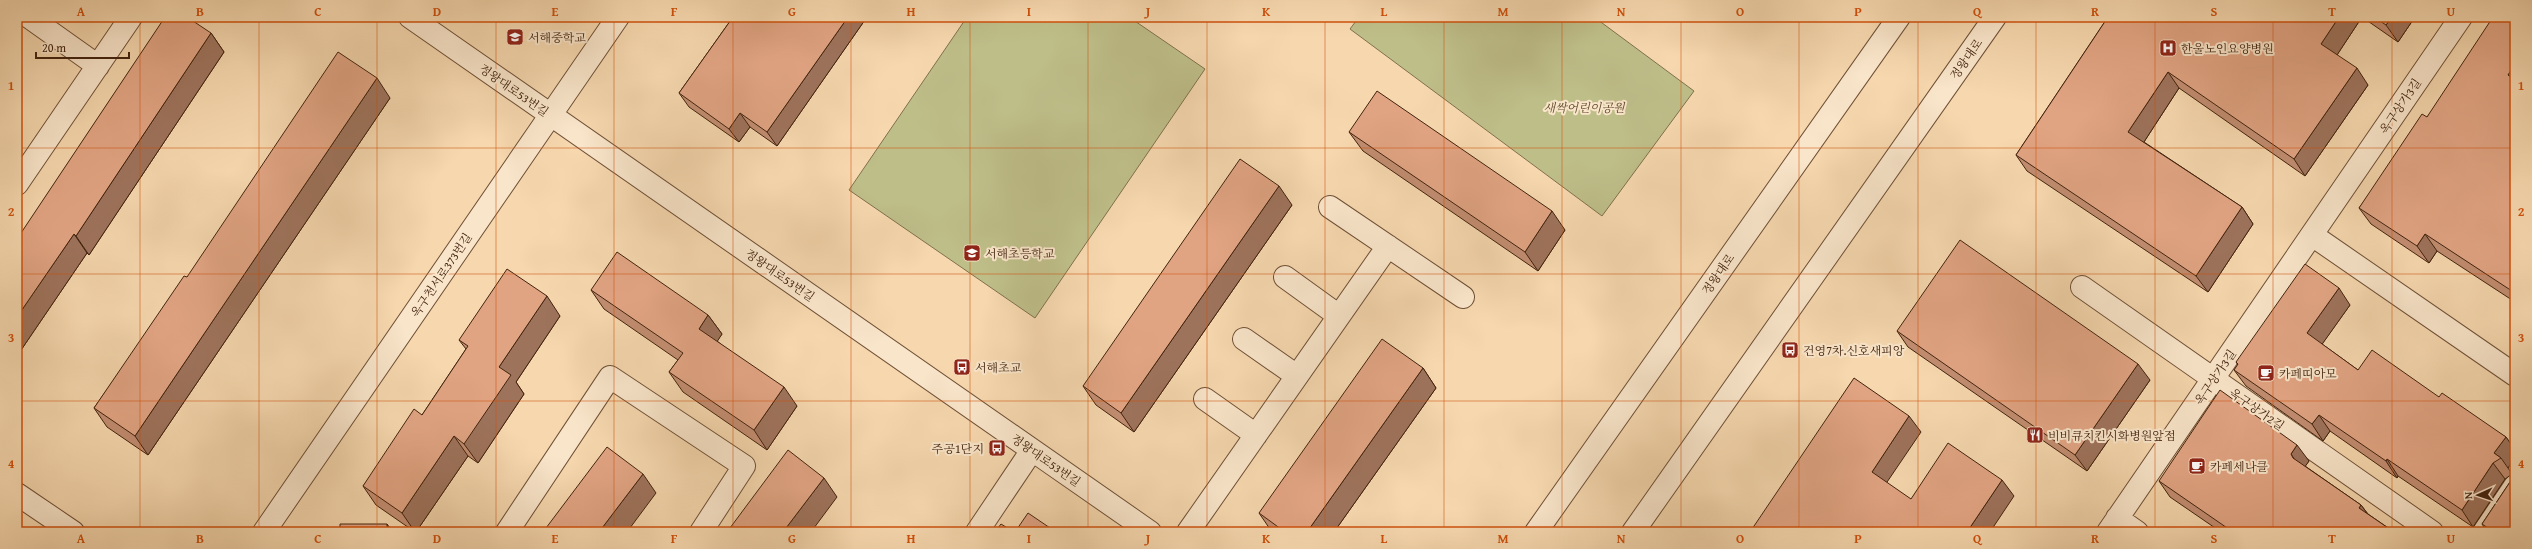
<svg xmlns="http://www.w3.org/2000/svg" width="2532" height="549" viewBox="0 0 2532 549" font-family="'Gentium Book Plus','Noto Serif KR',serif">
<style>
.green{fill:#bebe89;stroke:#80704c}
.lines{fill:none;stroke-linecap:round;stroke-linejoin:round}
.minor-casing{stroke:#6f5036;stroke-width:24}
.minor{stroke:#f9e5ca;stroke-width:22}
.wall{fill:#c28d71;stroke:#42230e}
.shaded-wall{fill:#9e735c;stroke:#42230e}
.building{fill:#e1a483;stroke:#42230e}
.grid{fill:none;stroke:#cf510c;stroke-width:1;stroke-opacity:0.55}
.labels{text-anchor:middle;dominant-baseline:central;stroke-width:4;stroke-linejoin:round;paint-order:stroke}
.poi-label{font-size:12px;fill:#42230e;stroke:#f9e5ca;text-anchor:start}
.street-label{font-size:12px;fill:#42230e;stroke:#f9e5ca}
.park-label{font-size:12px;font-style:italic;fill:#614a2d;stroke:#f9e5ca}
.neatline{fill:none;stroke:#cf510c;stroke-width:1.5}
.grid-label{font-size:13px;text-anchor:middle;font-weight:bold;fill:#cf510c}
</style>
<rect width="100%" height="100%" fill="#f6d7ae"/>
<filter id="stains"><feTurbulence type="fractalNoise" baseFrequency=".005" numOctaves="4"/><feColorMatrix values="0 0 0 0 .2 0 0 0 0 .09 0 0 0 0 .02 0 0 0 .5 -.17"/></filter>
<radialGradient id="worn" r=".72"><stop offset=".6" stop-color="#630" stop-opacity="0"/><stop offset="1" stop-color="#630" stop-opacity=".3"/></radialGradient>
<path class="green" d="M 967,17 L 1129,17 L 1205,69 L 1035,318 L 849,190 Z
M 1359,17 L 1594,17 L 1694,91 L 1602,216 L 1350,29 Z"/>
<g class="lines">
<g class="minor-casing">
<path id="minor" d="M 29,17 L 98,66
M 410,17 L 1150,532
M 17,184 L 131,17
M 1330,207 L 1463,297
M 2312,235 L 2515,375
M 1285,277 L 1339,316
M 2082,287 L 2432,532
M 1244,339 L 1297,376
M 1205,399 L 1256,435
M 17,494 L 73,532
M 2117,518 L 2137,532
M 264,532 L 618,17
M 507,532 L 610,377 L 744,466 L 701,532
M 977,532 L 1032,450
M 1188,532 L 1388,246
M 1536,532 L 1899,17
M 1633,532 L 1995,17
M 2108,532 L 2461,17
M 2484,532 L 2515,486"/>
</g>
<use href="#minor" class="minor"/>
</g>
<path class="wall" d="M 733,17 L 867,17 L 777,146 L 750,127 L 739,142 L 689,107 L 679,93 Z
M 2108,17 L 2415,17 L 2398,42 L 2362,17 L 2337,55 L 2368,85 L 2305,176 L 2179,88 L 2144,142 L 2242,207 L 2253,224 L 2208,292 L 2027,171 L 2016,155 Z
M 2515,17 L 2515,305 L 2512,301 L 2512,300 L 2437,251 L 2429,263 L 2371,224 L 2359,208 L 2427,117 Z
M 211,33 L 224,52 L 89,255 L 87,253 L 17,356 L 17,239 Z
M 390,98 L 148,455 L 107,427 L 94,408 L 187,277 Z
M 1349,132 L 1565,230 L 1538,271 L 1363,151 Z
M 1292,205 L 1134,432 L 1096,405 L 1083,386 Z
M 591,290 L 708,315 L 722,334 L 717,341 L 797,406 L 767,450 L 683,392 L 669,372 L 678,360 L 604,309 Z
M 2350,305 L 2322,344 L 2358,370 L 2439,397 L 2506,437 L 2515,450 L 2515,457 L 2508,468 L 2512,474 L 2505,479 L 2473,527 L 2398,476 L 2397,478 L 2330,431 L 2323,441 L 2246,386 L 2234,370 L 2238,365 L 2236,362 Z
M 560,316 L 516,382 L 524,394 L 478,463 L 468,456 L 416,532 L 415,532 L 376,505 L 363,486 L 422,415 L 466,349 L 459,340 Z
M 1897,331 L 2150,380 L 2087,471 L 1908,347 Z
M 1423,368 L 1436,388 L 1334,532 L 1272,532 L 1259,513 Z
M 2309,461 L 2305,466 L 2361,505 L 2368,514 L 2394,532 L 2221,532 L 2170,497 L 2159,481 Z
M 2514,476 L 2515,532 L 2487,532 L 2482,524 Z"/>
<path class="shaded-wall" d="M 848,17 L 867,17 L 777,146 L 767,132 Z
M 2339,17 L 2362,17 L 2333,61 L 2321,44 Z
M 2392,17 L 2415,17 L 2398,42 L 2386,25 Z
M 211,33 L 224,52 L 89,255 L 76,236 Z
M 2515,64 L 2515,85 L 2508,75 Z
M 2357,68 L 2368,85 L 2305,176 L 2294,159 Z
M 2168,72 L 2179,88 L 2140,148 L 2128,132 Z
M 377,78 L 390,98 L 148,455 L 135,436 Z
M 740,113 L 750,127 L 739,142 L 729,129 Z
M 1279,186 L 1292,205 L 1134,432 L 1121,413 Z
M 2242,207 L 2253,224 L 2208,292 L 2196,276 Z
M 1552,211 L 1565,230 L 1538,271 L 1525,252 Z
M 74,234 L 87,253 L 17,356 L 17,317 Z
M 2425,234 L 2437,251 L 2429,263 L 2417,246 Z
M 2339,288 L 2350,305 L 2318,350 L 2307,333 Z
M 547,296 L 560,316 L 516,382 L 524,394 L 478,463 L 464,444 L 499,367 Z
M 708,315 L 722,334 L 713,348 L 699,329 Z
M 2138,364 L 2150,380 L 2087,471 L 2075,455 Z
M 1423,368 L 1436,388 L 1334,532 L 1307,532 Z
M 784,387 L 797,406 L 767,450 L 754,430 Z
M 2319,415 L 2330,431 L 2323,441 L 2312,424 Z
M 1909,416 L 1921,432 L 1883,488 L 1872,472 Z
M 454,436 L 468,456 L 416,532 L 415,532 L 402,513 Z
M 2506,437 L 2515,450 L 2515,457 L 2508,468 L 2501,458 L 2494,453 Z
M 2297,445 L 2309,461 L 2302,471 L 2291,454 Z
M 2387,459 L 2398,476 L 2397,478 L 2386,461 Z
M 2493,463 L 2505,479 L 2473,527 L 2462,510 Z
M 643,474 L 656,493 L 627,532 L 599,532 Z
M 824,478 L 837,497 L 811,532 L 783,532 Z
M 2002,480 L 2014,496 L 1990,532 L 1967,532 Z
M 2361,505 L 2373,521 L 2359,508 Z
M 387,524 L 393,532 L 387,532 Z
M 2246,528 L 2248,532 L 2244,532 Z"/>
<path class="building" d="M 165,17 L 187,17 L 211,33 L 76,236 L 74,234 L 17,317 L 17,239 Z
M 733,17 L 848,17 L 767,132 L 740,113 L 729,129 L 679,93 Z
M 2108,17 L 2339,17 L 2321,44 L 2357,68 L 2294,159 L 2168,72 L 2128,132 L 2242,207 L 2196,276 L 2016,155 Z
M 2374,17 L 2392,17 L 2386,25 Z
M 2493,17 L 2515,17 L 2515,64 L 2508,75 L 2515,80 L 2515,293 L 2425,234 L 2417,246 L 2359,208 L 2422,114 L 2427,117 Z
M 338,52 L 377,78 L 135,436 L 94,408 L 184,276 L 187,277 Z
M 1377,91 L 1552,211 L 1525,252 L 1349,132 Z
M 1240,159 L 1279,186 L 1121,413 L 1083,386 Z
M 1960,240 L 2138,364 L 2075,455 L 1897,331 Z
M 617,252 L 708,315 L 699,329 L 784,387 L 754,430 L 669,372 L 683,353 L 591,290 Z
M 2305,264 L 2339,288 L 2307,333 L 2358,370 L 2372,350 L 2439,397 L 2442,393 L 2506,437 L 2494,453 L 2501,458 L 2493,463 L 2462,510 L 2387,459 L 2386,461 L 2319,415 L 2312,424 L 2234,370 L 2238,364 L 2236,362 Z
M 507,269 L 547,296 L 499,367 L 511,375 L 464,444 L 454,436 L 402,513 L 363,486 L 414,409 L 422,415 L 468,346 L 459,340 Z
M 2515,296 L 2515,303 L 2512,301 Z
M 1382,339 L 1423,368 L 1307,532 L 1285,532 L 1259,513 Z
M 1854,378 L 1909,416 L 1872,472 L 1911,499 L 1948,443 L 2002,480 L 1967,532 L 1750,532 Z
M 2220,390 L 2297,445 L 2291,454 L 2293,458 L 2361,505 L 2359,508 L 2394,532 L 2251,532 L 2246,528 L 2244,532 L 2233,532 L 2159,481 Z
M 607,447 L 643,474 L 599,532 L 543,532 Z
M 788,450 L 824,478 L 783,532 L 727,532 Z
M 2515,470 L 2515,532 L 2494,532 L 2482,524 L 2514,476 Z
M 1028,513 L 1056,532 L 1015,532 Z
M 340,524 L 387,524 L 387,532 L 340,532 Z
M 1001,524 L 1014,532 L 995,532 Z"/>
<path class="grid" d="M 140,17 L 140,532M 259,17 L 259,532M 377,17 L 377,532M 496,17 L 496,532M 614,17 L 614,532M 733,17 L 733,532M 851,17 L 851,532M 970,17 L 970,532M 1088,17 L 1088,532M 1207,17 L 1207,532M 1325,17 L 1325,532M 1444,17 L 1444,532M 1562,17 L 1562,532M 1681,17 L 1681,532M 1799,17 L 1799,532M 1918,17 L 1918,532M 2036,17 L 2036,532M 2155,17 L 2155,532M 2273,17 L 2273,532M 2392,17 L 2392,532M 17,148 L 2515,148M 17,274 L 2515,274M 17,401 L 2515,401"/>
<defs>
<g id="school-square" transform="scale(0.9)"><rect x="-9" y="-9" width="18" height="18" rx="4" fill="#8f2418" stroke="#f9e5ca"/><path d="M0-5L7-2L0 1L-7-2ZM-4 1L0 2.5L4 1V4Q0 6-4 4Z" fill="#fff"/></g>
<g id="hospital-square" transform="scale(0.9)"><rect x="-9" y="-9" width="18" height="18" rx="4" fill="#8f2418" stroke="#f9e5ca"/><path d="M-5-5h3v3.5h4V-5h3V5h-3V1.5h-4V5h-3Z" fill="#fff"/></g>
<g id="bus-square" transform="scale(0.9)"><rect x="-9" y="-9" width="18" height="18" rx="4" fill="#8f2418" stroke="#f9e5ca"/><path d="M-5-6H5V4H4V6H2V4H-2V6H-4V4H-5ZM-3.5-4V0h7V-4ZM-3.5 1.2v1.5H-2V1.2ZM2 1.2v1.5H3.5V1.2Z" fill="#fff"/></g>
<g id="cafe-square" transform="scale(0.9)"><rect x="-9" y="-9" width="18" height="18" rx="4" fill="#8f2418" stroke="#f9e5ca"/><path d="M-5.5-4.5H6V0H3Q3 3.5 0 3.5H-2.5Q-5.5 3.5-5.5 0ZM3-3.2v2h1.7v-2ZM-6 4.5H4V6H-6Z" fill="#fff"/></g>
<g id="restaurant-square" transform="scale(0.9)"><rect x="-9" y="-9" width="18" height="18" rx="4" fill="#8f2418" stroke="#f9e5ca"/><path d="M-5-6h1v4h1v-4h1v4h1v-4h1v5L-1.5 .5V6h-2V.5L-5-1ZM5-6V6H3V1.5H1.5Q1.5-4 5-6Z" fill="#fff"/></g>
</defs>
<g fill-rule="evenodd">
<use href="#school-square" x="515" y="37"/>
<use href="#hospital-square" x="2168" y="48"/>
<use href="#school-square" x="972" y="253"/>
<use href="#bus-square" x="1790" y="350"/>
<use href="#bus-square" x="962" y="367"/>
<use href="#cafe-square" x="2266" y="373"/>
<use href="#restaurant-square" x="2035" y="435"/>
<use href="#bus-square" x="997" y="448"/>
<use href="#cafe-square" x="2197" y="466"/>
</g>
<g class="labels">
<g class="poi-label">
<text x="528" y="37">서해중학교</text>
<text x="2181" y="48">한울노인요양병원</text>
<text x="985" y="253">서해초등학교</text>
<text x="1803" y="350">건영7차.신호새피앙</text>
<text x="975" y="367">서해초교</text>
<text x="2279" y="373">카페띠아모</text>
<text x="2048" y="435">비비큐치킨시화병원앞점</text>
<text x="984" y="448" text-anchor="end">주공1단지</text>
<text x="2210" y="466">카페세나클</text>
</g>
<g class="street-label">
<text transform="translate(1966 59) rotate(-55)">정왕대로</text>
<text transform="translate(514 90) rotate(35)">정왕대로53번길</text>
<text transform="translate(2400 106) rotate(-56)">옥구상가3길</text>
<text transform="translate(1718 274) rotate(-55)">정왕대로</text>
<text transform="translate(441 275) rotate(-56)">옥구천서로373번길</text>
<text transform="translate(780 275) rotate(35)">정왕대로53번길</text>
<text transform="translate(2215 377) rotate(-56)">옥구상가3길</text>
<text transform="translate(2257 409) rotate(35)">옥구상가2길</text>
<text transform="translate(1046 460) rotate(35)">정왕대로53번길</text>
</g>
<g class="park-label">
<text x="1584" y="107">새싹어린이공원</text>
</g>
</g>
<rect width="2532" height="549" fill="none" stroke="#f6d7ae" stroke-width="44"/>
<g transform="translate(2478 495) rotate(267)" stroke="#f9e5ca" stroke-width="3" paint-order="stroke">
<path d="M0-3L7 15L0 10L-7 15Z" fill="#42230e"/>
<text y="-6" font-size="11" font-weight="bold" text-anchor="middle" fill="#42230e">N</text>
</g>
<path d="M36 52v6h93v-6" fill="none" stroke="#42230e" stroke-width="2"/>
<text x="42" y="52" font-size="12" fill="#42230e" stroke="#f9e5ca" stroke-width="3" paint-order="stroke">20 m</text>
<rect x="22" y="22" width="2488" height="505" class="neatline"/>
<g class="grid-label">
<text x="81" y="16">A</text>
<text x="200" y="16">B</text>
<text x="318" y="16">C</text>
<text x="437" y="16">D</text>
<text x="555" y="16">E</text>
<text x="674" y="16">F</text>
<text x="792" y="16">G</text>
<text x="911" y="16">H</text>
<text x="1029" y="16">I</text>
<text x="1148" y="16">J</text>
<text x="1266" y="16">K</text>
<text x="1384" y="16">L</text>
<text x="1503" y="16">M</text>
<text x="1621" y="16">N</text>
<text x="1740" y="16">O</text>
<text x="1858" y="16">P</text>
<text x="1977" y="16">Q</text>
<text x="2095" y="16">R</text>
<text x="2214" y="16">S</text>
<text x="2332" y="16">T</text>
<text x="2451" y="16">U</text>
<text x="11" y="90">1</text>
<text x="2521" y="90">1</text>
<text x="11" y="216">2</text>
<text x="2521" y="216">2</text>
<text x="11" y="342">3</text>
<text x="2521" y="342">3</text>
<text x="11" y="468">4</text>
<text x="2521" y="468">4</text>
<text x="81" y="543">A</text>
<text x="200" y="543">B</text>
<text x="318" y="543">C</text>
<text x="437" y="543">D</text>
<text x="555" y="543">E</text>
<text x="674" y="543">F</text>
<text x="792" y="543">G</text>
<text x="911" y="543">H</text>
<text x="1029" y="543">I</text>
<text x="1148" y="543">J</text>
<text x="1266" y="543">K</text>
<text x="1384" y="543">L</text>
<text x="1503" y="543">M</text>
<text x="1621" y="543">N</text>
<text x="1740" y="543">O</text>
<text x="1858" y="543">P</text>
<text x="1977" y="543">Q</text>
<text x="2095" y="543">R</text>
<text x="2214" y="543">S</text>
<text x="2332" y="543">T</text>
<text x="2451" y="543">U</text>
</g>
<rect width="100%" height="100%" filter="url(#stains)"/>
<rect width="100%" height="100%" fill="url(#worn)"/>
</svg>
